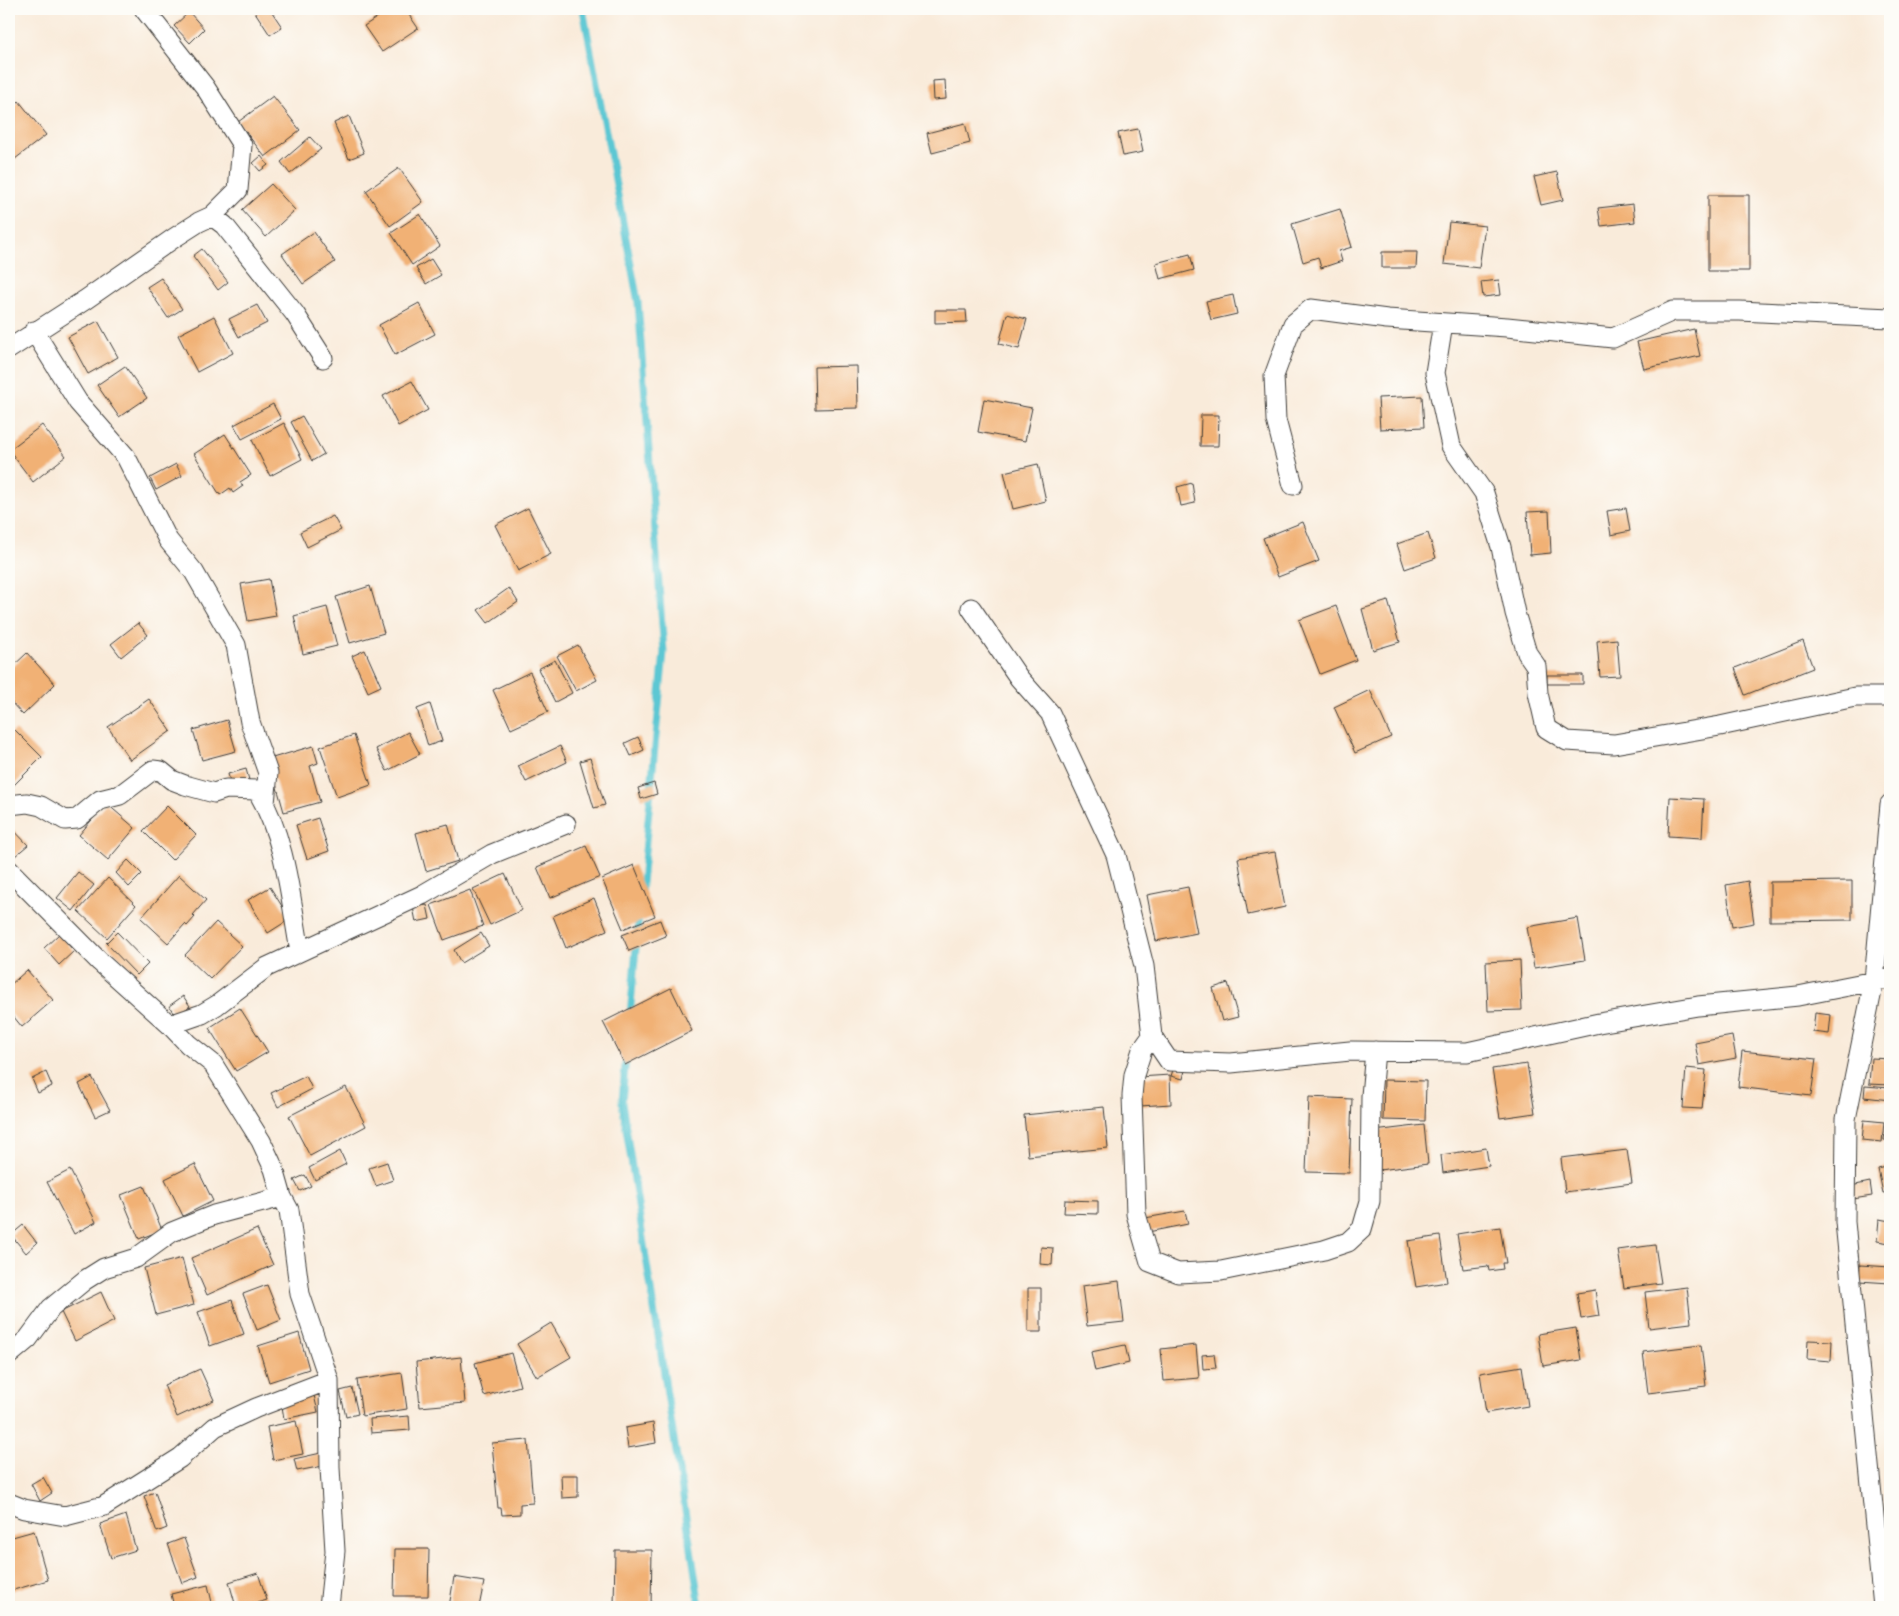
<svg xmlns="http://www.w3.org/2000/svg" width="1899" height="1616" viewBox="0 0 1899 1616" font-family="'IM FELL Double Pica',serif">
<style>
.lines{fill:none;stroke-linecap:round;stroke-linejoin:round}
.stream{stroke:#5bc7d3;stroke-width:7}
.building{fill:#f1b175}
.street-casing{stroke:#3d3b38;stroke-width:21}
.street{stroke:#fff;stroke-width:19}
</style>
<rect width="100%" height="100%" fill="#fdfcf7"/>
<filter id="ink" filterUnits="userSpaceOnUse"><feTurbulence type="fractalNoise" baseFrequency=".02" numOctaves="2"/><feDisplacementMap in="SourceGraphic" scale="10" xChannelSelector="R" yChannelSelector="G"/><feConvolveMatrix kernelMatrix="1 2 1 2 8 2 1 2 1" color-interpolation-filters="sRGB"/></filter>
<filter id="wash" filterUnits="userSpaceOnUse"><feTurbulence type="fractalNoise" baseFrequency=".0096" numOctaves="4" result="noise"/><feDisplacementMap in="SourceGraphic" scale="20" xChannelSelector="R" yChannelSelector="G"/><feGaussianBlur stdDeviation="1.12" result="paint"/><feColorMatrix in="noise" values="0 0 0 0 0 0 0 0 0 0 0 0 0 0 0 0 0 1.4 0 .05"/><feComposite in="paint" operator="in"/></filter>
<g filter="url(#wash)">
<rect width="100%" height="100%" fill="#f9ebda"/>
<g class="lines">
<path class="stream" d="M 583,9 L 638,302 L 664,652 L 641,894
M 630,1016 L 639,914
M 626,1056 L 622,1102 L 700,1607"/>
</g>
<g id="blocks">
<path class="building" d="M 253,9 L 270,9 L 282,27 L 270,35 Z
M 390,9 L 405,9 L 418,28 L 382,52 L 364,26 Z
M 189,12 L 204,29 L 190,43 L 174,26 Z
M 945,80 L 946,99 L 933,100 L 932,81 Z
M 273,96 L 300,130 L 265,157 L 238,122 Z
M 19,101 L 46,135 L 15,159 L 9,152 L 9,110 Z
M 349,116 L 364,153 L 349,159 L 334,123 Z
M 965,123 L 970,143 L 932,153 L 927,133 Z
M 1138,129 L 1143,152 L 1123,156 L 1118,133 Z
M 310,137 L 321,149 L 290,174 L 281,162 Z
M 261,156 L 268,165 L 260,171 L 253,163 Z
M 399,168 L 423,202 L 390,226 L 366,191 Z
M 1557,172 L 1563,200 L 1541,205 L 1534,177 Z
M 271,184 L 295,210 L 266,237 L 242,210 Z
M 1708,195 L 1749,195 L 1749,271 L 1708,271 Z
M 1633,204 L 1635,222 L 1601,226 L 1598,208 Z
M 1340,209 L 1352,247 L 1339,251 L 1342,261 L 1321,268 L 1318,257 L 1303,262 L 1292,224 Z
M 420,214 L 440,246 L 412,265 L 391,233 Z
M 1449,222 L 1485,226 L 1479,268 L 1444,264 Z
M 314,232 L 335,262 L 303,284 L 282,254 Z
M 202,249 L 228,282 L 218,290 L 193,256 Z
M 1382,252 L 1417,252 L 1416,268 L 1382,268 Z
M 1190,254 L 1194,270 L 1160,279 L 1156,263 Z
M 431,259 L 441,275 L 426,284 L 416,268 Z
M 161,278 L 182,309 L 168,318 L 147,287 Z
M 1499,280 L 1501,295 L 1483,297 L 1481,282 Z
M 1233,295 L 1237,314 L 1211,320 L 1206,301 Z
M 419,303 L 435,334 L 395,355 L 379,325 Z
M 257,305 L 267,323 L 239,337 L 229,319 Z
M 935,310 L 966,310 L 967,322 L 935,323 Z
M 1007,314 L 1027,319 L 1019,349 L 999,344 Z
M 214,316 L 233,353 L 197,372 L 178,335 Z
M 98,321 L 118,357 L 88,374 L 68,337 Z
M 1694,329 L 1700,356 L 1644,369 L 1637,342 Z
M 125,366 L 147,398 L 119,417 L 97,385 Z
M 857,366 L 858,408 L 815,409 L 814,367 Z
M 412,381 L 428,410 L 398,426 L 383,396 Z
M 1422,396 L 1424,427 L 1380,429 L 1378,398 Z
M 984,399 L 1032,408 L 1025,441 L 978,432 Z
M 273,404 L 281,419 L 242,439 L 234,425 Z
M 1201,415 L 1219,415 L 1218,446 L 1200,446 Z
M 302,416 L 324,454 L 312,461 L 291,422 Z
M 284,423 L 302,459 L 270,476 L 252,440 Z
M 42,425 L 66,456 L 33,482 L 9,450 Z
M 225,434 L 251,475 L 240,482 L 243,486 L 233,493 L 230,488 L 220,495 L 194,454 Z
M 176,464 L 182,476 L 156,490 L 150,478 Z
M 1038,464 L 1046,501 L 1013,509 L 1004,472 Z
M 1192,483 L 1195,503 L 1181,506 L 1177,487 Z
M 528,508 L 551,554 L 518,571 L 495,525 Z
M 1626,508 L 1630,531 L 1611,535 L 1607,511 Z
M 1549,511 L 1551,553 L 1530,555 L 1527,512 Z
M 333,516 L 341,530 L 307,547 L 300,532 Z
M 1303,522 L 1319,561 L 1278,577 L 1263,538 Z
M 1428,533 L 1436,558 L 1405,569 L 1397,544 Z
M 269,579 L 276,616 L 248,621 L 241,584 Z
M 370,586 L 384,633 L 350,643 L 336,597 Z
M 509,588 L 518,602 L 488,623 L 478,610 Z
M 1388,601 L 1400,642 L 1373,650 L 1362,609 Z
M 1336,606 L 1356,660 L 1320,674 L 1299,620 Z
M 327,607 L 337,646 L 303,654 L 294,616 Z
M 138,623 L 148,635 L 121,657 L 111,644 Z
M 1617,639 L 1620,676 L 1600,677 L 1597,641 Z
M 1803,641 L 1813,668 L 1745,695 L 1735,668 Z
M 578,645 L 597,680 L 576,691 L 557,656 Z
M 365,650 L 381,686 L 368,692 L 352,656 Z
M 27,653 L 55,684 L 23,715 L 9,700 L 9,670 Z
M 555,660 L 572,693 L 555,702 L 538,669 Z
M 530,672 L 548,712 L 511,729 L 493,690 Z
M 1547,675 L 1583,675 L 1583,684 L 1547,684 Z
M 1370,690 L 1391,737 L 1355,753 L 1334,707 Z
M 149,699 L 171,731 L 130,760 L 108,727 Z
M 430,704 L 442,741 L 428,746 L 417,709 Z
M 227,720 L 236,751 L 202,760 L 193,730 Z
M 15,730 L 42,757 L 9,790 L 9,736 Z
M 408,732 L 420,754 L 387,771 L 376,749 Z
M 354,735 L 371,785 L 337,797 L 320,747 Z
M 638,737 L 644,750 L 631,756 L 625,743 Z
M 313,746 L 318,763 L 310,766 L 320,802 L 284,812 L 269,759 Z
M 560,746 L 567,762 L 526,782 L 518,766 Z
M 590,758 L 605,805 L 594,808 L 580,761 Z
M 246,769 L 249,780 L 231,785 L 228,774 Z
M 654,783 L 657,794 L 641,799 L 638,788 Z
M 1670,797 L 1704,799 L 1702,838 L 1668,836 Z
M 106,803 L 135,828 L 108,860 L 79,835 Z
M 167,806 L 196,835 L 172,860 L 143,831 Z
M 318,818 L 329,851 L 307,859 L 296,825 Z
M 448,824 L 458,861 L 426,871 L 416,833 Z
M 9,825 L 28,845 L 15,856 L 9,850 Z
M 586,846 L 600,877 L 550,898 L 537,867 Z
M 1275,852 L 1285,907 L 1248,915 L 1238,858 Z
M 128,860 L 142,874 L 129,887 L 116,873 Z
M 634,865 L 655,916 L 623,929 L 602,879 Z
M 78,872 L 94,885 L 73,911 L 57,898 Z
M 505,874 L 522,910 L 490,925 L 473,889 Z
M 179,875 L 206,900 L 193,915 L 195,917 L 187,926 L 185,924 L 168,943 L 141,918 Z
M 108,878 L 136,905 L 107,938 L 78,911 Z
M 1748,881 L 1754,923 L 1732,927 L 1726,885 Z
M 1852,881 L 1852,920 L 1770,921 L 1770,882 Z
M 270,887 L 290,919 L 268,933 L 248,900 Z
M 1188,887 L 1197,933 L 1156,941 L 1147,895 Z
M 470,890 L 483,926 L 444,940 L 431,905 Z
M 594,898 L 607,930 L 566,948 L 553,916 Z
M 427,905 L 430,919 L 416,922 L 413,907 Z
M 1578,918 L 1585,960 L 1534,968 L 1527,927 Z
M 660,920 L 666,936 L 629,951 L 622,935 Z
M 216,922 L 242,946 L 210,979 L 185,955 Z
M 117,932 L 148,964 L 137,975 L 106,943 Z
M 481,933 L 489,946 L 461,963 L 454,950 Z
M 59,934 L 74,951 L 59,965 L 44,948 Z
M 1520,960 L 1522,1010 L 1488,1011 L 1486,962 Z
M 27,970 L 53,1000 L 22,1027 L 9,1011 L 9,986 Z
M 1228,983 L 1238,1017 L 1222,1021 L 1213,988 Z
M 671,988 L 692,1031 L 625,1065 L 603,1022 Z
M 183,996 L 190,1006 L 176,1016 L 169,1006 Z
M 240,1008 L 268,1052 L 236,1071 L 209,1028 Z
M 1815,1013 L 1831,1015 L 1829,1034 L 1813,1032 Z
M 1732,1036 L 1736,1058 L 1699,1065 L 1695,1043 Z
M 1742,1051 L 1816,1059 L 1811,1096 L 1738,1087 Z
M 1871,1058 L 1890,1059 L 1890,1085 L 1869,1084 Z
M 1527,1064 L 1535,1113 L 1500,1118 L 1492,1069 Z
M 1174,1067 L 1185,1070 L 1183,1079 L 1171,1076 Z
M 1686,1068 L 1706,1070 L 1702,1109 L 1683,1108 Z
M 46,1072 L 52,1086 L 38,1093 L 32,1079 Z
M 1170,1075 L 1171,1104 L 1140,1106 L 1139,1077 Z
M 306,1076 L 312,1089 L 278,1107 L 271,1093 Z
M 92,1077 L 110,1110 L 95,1117 L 79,1084 Z
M 1384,1080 L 1426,1081 L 1425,1121 L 1383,1120 Z
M 1865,1086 L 1890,1088 L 1890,1100 L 1864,1097 Z
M 346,1087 L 366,1126 L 310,1156 L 289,1116 Z
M 1309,1097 L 1352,1099 L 1349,1173 L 1306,1172 Z
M 1104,1107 L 1108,1148 L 1028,1156 L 1024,1115 Z
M 1887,1118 L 1890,1118 L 1890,1141 L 1884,1140 Z
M 1864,1120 L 1884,1122 L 1882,1142 L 1862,1140 Z
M 1424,1125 L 1428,1164 L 1379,1170 L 1374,1131 Z
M 1486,1148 L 1489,1166 L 1443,1173 L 1441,1155 Z
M 1627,1150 L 1632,1183 L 1565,1192 L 1561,1158 Z
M 340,1151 L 346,1164 L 315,1180 L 309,1168 Z
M 387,1162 L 393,1180 L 376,1186 L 369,1168 Z
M 195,1164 L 213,1201 L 183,1216 L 165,1179 Z
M 1890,1166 L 1890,1192 L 1883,1193 L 1878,1169 Z
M 70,1170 L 96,1222 L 74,1234 L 47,1182 Z
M 305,1175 L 311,1186 L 300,1191 L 294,1180 Z
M 1870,1182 L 1872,1196 L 1853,1199 L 1851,1186 Z
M 144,1186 L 162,1230 L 139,1239 L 121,1195 Z
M 1065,1200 L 1098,1201 L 1098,1214 L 1064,1213 Z
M 1185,1211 L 1188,1224 L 1148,1232 L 1145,1218 Z
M 1879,1219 L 1890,1221 L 1890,1243 L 1877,1241 Z
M 23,1225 L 37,1243 L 26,1253 L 11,1235 Z
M 1500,1227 L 1506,1263 L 1502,1263 L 1503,1269 L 1489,1271 L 1488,1266 L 1463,1269 L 1457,1234 Z
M 257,1229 L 273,1265 L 207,1295 L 191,1258 Z
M 1440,1236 L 1447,1282 L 1416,1287 L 1408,1241 Z
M 1655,1245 L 1661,1283 L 1624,1288 L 1618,1250 Z
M 1041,1247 L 1053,1248 L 1052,1265 L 1040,1264 Z
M 182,1258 L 194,1305 L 156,1315 L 144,1268 Z
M 1860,1265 L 1890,1267 L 1890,1283 L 1859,1281 Z
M 1119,1281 L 1124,1322 L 1087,1326 L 1082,1286 Z
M 267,1285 L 281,1320 L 257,1330 L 243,1294 Z
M 1687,1287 L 1691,1323 L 1649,1328 L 1645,1292 Z
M 1028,1288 L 1041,1288 L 1041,1332 L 1028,1332 Z
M 1595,1290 L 1599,1316 L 1581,1319 L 1577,1293 Z
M 101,1292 L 114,1321 L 75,1341 L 61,1312 Z
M 232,1300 L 244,1334 L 210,1346 L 198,1312 Z
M 551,1323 L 571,1357 L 537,1377 L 517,1344 Z
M 1576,1328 L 1581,1360 L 1543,1366 L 1538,1334 Z
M 299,1333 L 309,1369 L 269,1382 L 258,1346 Z
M 1808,1340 L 1832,1341 L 1831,1361 L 1807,1359 Z
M 1125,1345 L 1129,1363 L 1095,1371 L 1091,1352 Z
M 1196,1345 L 1199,1378 L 1164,1381 L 1161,1349 Z
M 1701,1345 L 1706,1386 L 1648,1393 L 1643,1352 Z
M 511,1353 L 520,1386 L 484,1396 L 475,1363 Z
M 1214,1354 L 1216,1368 L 1203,1369 L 1202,1355 Z
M 461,1357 L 465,1403 L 420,1407 L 416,1362 Z
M 1522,1366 L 1528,1406 L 1486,1413 L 1480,1373 Z
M 200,1369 L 214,1400 L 177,1417 L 164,1385 Z
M 402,1373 L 407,1409 L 362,1416 L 357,1380 Z
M 352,1388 L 358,1414 L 346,1417 L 340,1391 Z
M 313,1391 L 318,1412 L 284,1419 L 281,1400 Z
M 409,1416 L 410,1430 L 371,1433 L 370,1419 Z
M 296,1421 L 303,1454 L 273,1460 L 267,1427 Z
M 653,1423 L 656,1443 L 628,1448 L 625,1428 Z
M 528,1440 L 533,1503 L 520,1504 L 520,1514 L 502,1515 L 501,1508 L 498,1508 L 492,1443 Z
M 321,1453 L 323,1466 L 297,1471 L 294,1459 Z
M 561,1475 L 578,1475 L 578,1497 L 562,1498 Z
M 43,1477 L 52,1493 L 40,1501 L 31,1484 Z
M 155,1492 L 167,1528 L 157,1532 L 144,1496 Z
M 126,1515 L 136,1550 L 111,1558 L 100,1524 Z
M 34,1531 L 48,1580 L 10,1591 L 9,1585 L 9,1538 Z
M 184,1538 L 198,1577 L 182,1583 L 168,1544 Z
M 395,1549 L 429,1549 L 428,1596 L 394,1596 Z
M 615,1550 L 652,1550 L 651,1607 L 614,1607 Z
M 258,1573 L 267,1600 L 243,1607 L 236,1607 L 229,1582 Z
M 454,1577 L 484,1582 L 479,1607 L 449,1607 Z
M 208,1585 L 213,1607 L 174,1607 L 171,1594 Z"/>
</g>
</g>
<g filter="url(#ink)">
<use href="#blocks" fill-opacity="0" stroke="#3d3b38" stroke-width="1"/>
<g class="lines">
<g class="street-casing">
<path id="street" d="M 212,216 L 224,225 L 295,314 L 323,358
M 1443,323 L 1435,373 L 1451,446 L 1484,493 L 1501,547 L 1515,613 L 1527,653 L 1536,666 L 1538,693 L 1546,728 L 1567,741 L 1614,744 L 1720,726 L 1855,697 L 1890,697
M 34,331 L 78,402 L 126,457 L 168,540 L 194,572 L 236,645 L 250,722 L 268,773 L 265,803
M 9,349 L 85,300 L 174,238 L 199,222 L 212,216 L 238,190 L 242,145 L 205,87 L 144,9
M 1293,485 L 1276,420 L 1274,376 L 1293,324 L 1311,309 L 1387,319 L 1507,327 L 1613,338 L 1673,311 L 1740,311 L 1890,318
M 971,608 L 1019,678 L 1050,713 L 1116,855 L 1144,966 L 1152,1036 L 1169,1061 L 1231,1063 L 1350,1051 L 1467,1052 L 1599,1023 L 1698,1006 L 1798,996 L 1874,981 L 1890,979
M 9,805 L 27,803 L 41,806 L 65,820 L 77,819 L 100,800 L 120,795 L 153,770 L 161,771 L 172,780 L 185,785 L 214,793 L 226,789 L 257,790 C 286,840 290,896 300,951
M 9,870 L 100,962 L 170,1025 L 188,1044 L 213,1064 L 261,1141 L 274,1169 L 282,1197 L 289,1210 L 300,1294 L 329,1380 L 330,1468 L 335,1551 L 329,1607
M 170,1025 L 202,1014 L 217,1005 L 267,967 L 422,895 L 492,854 L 566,824
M 1152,1036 L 1142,1050 L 1134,1075 L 1132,1096 L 1136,1214 L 1150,1262 L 1178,1273 L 1221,1271 L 1324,1250 L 1348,1242 L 1362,1229 L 1370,1201 L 1371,1096 L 1375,1051
M 9,1355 L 28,1339 L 51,1308 L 85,1280 L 104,1268 L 136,1258 L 172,1232 L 214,1215 L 282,1197
M 9,1503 L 24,1509 L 65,1516 L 104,1506 L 180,1458 L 215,1427 L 256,1408 L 329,1380
M 1883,1607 L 1845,1222 L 1846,1119 L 1874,981 L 1890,804"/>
</g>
<use href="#street" class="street"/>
</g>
</g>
<rect width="1899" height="1616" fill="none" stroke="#fdfcf7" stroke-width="30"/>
</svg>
